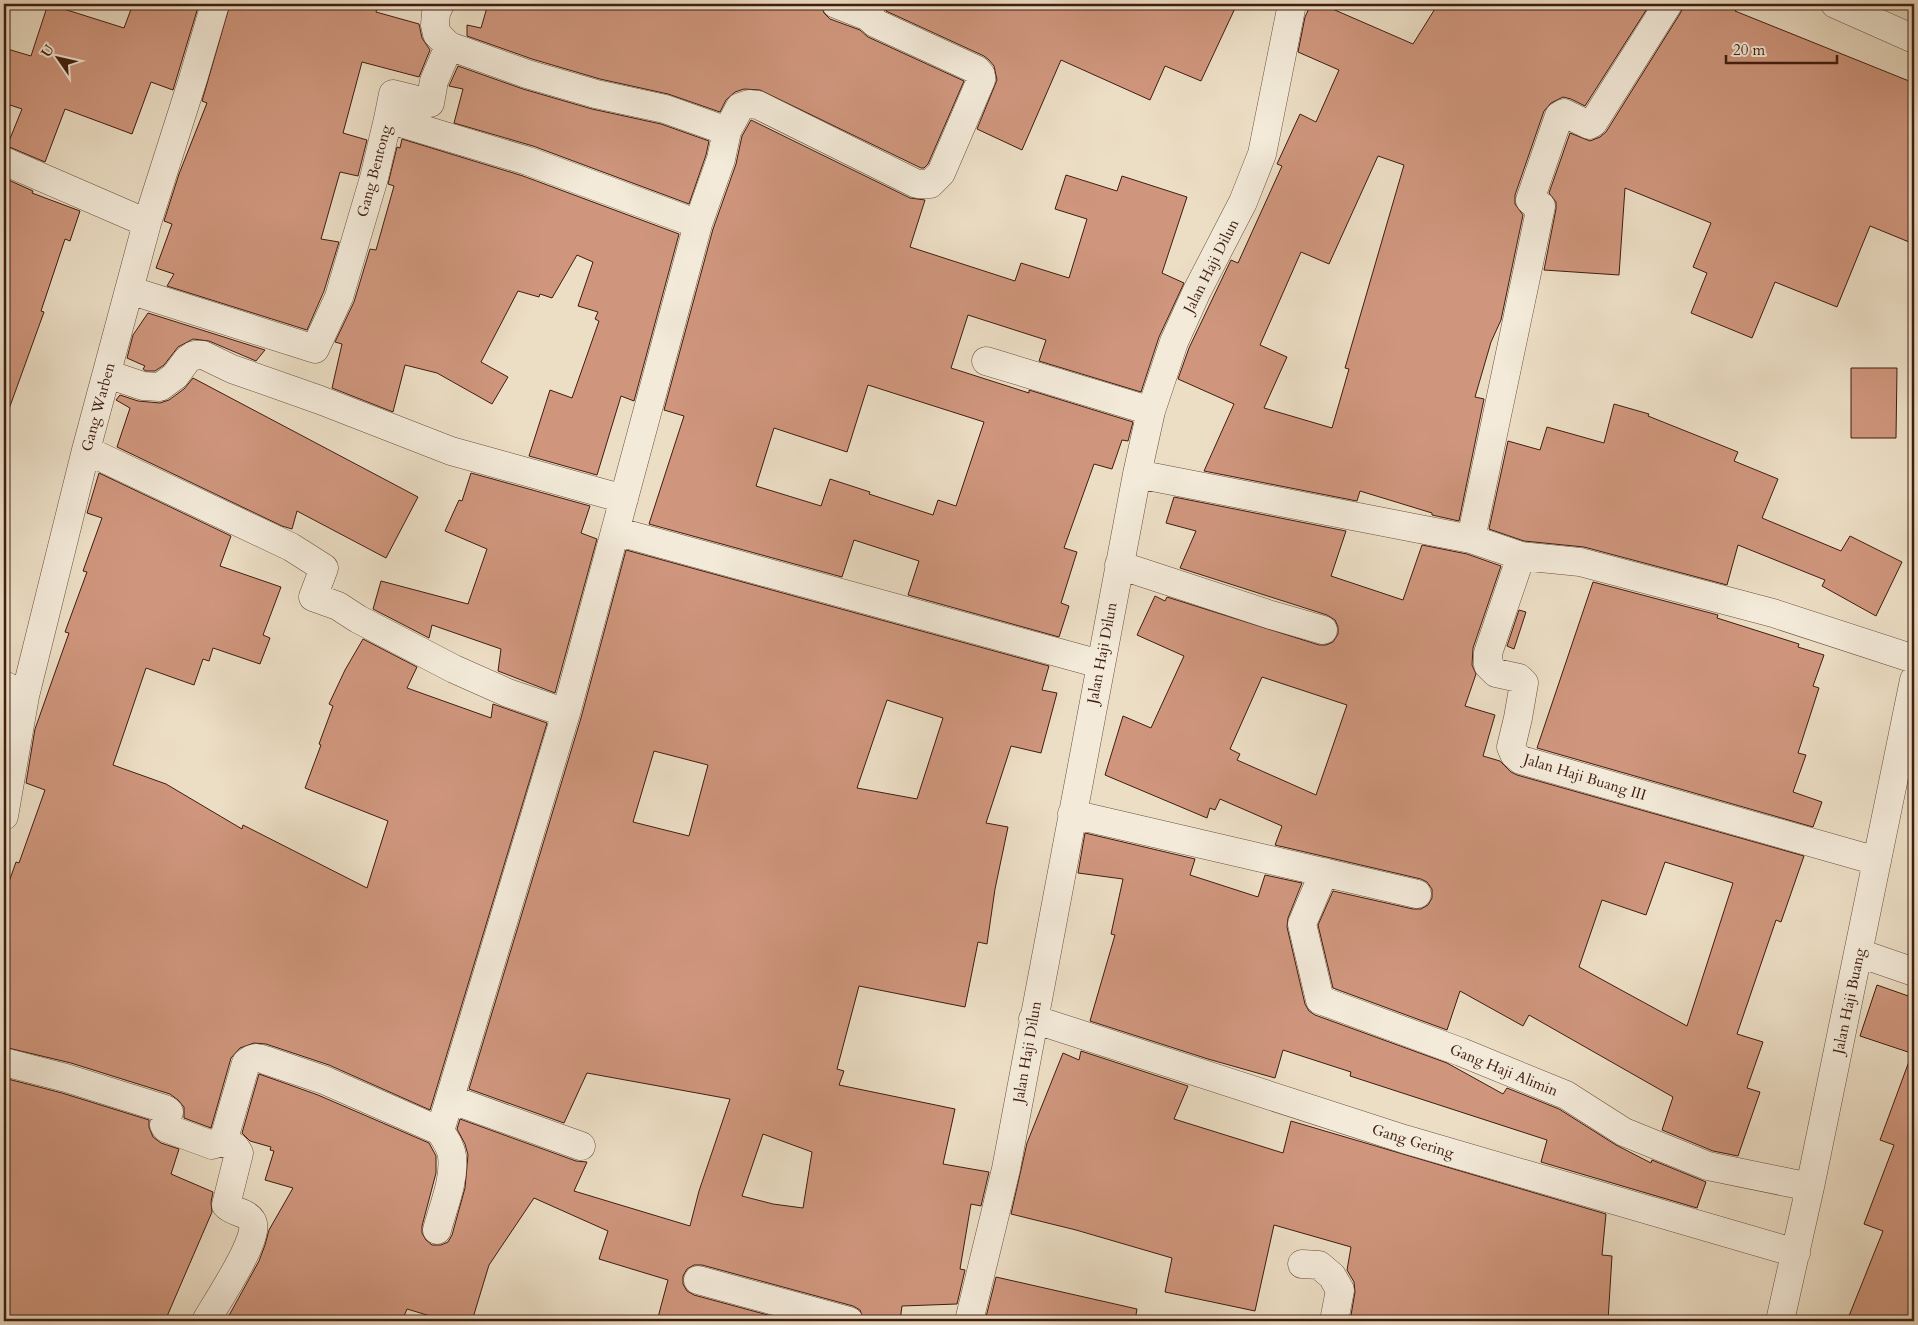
<svg xmlns="http://www.w3.org/2000/svg" width="1918" height="1325" viewBox="0 0 1918 1325" font-family="Cardo,serif">
<style>
.building{fill:#cf967d;stroke:#401d0f;fill-rule:evenodd}
.lines{fill:none;stroke-linecap:round;stroke-linejoin:round}
.minor-casing{stroke:#6b4d3c;stroke-width:29}
.minor{stroke:#f3ead9;stroke-width:28}
.labels{text-anchor:middle;dominant-baseline:central;stroke-width:4.5;stroke-linejoin:round;paint-order:stroke}
.street-label{font-size:15px;fill:#401d0f;stroke:#f3ead9}
</style>
<rect width="100%" height="100%" fill="#ecdec5"/>
<filter id="stains"><feTurbulence type="fractalNoise" baseFrequency=".004" numOctaves="4"/><feColorMatrix values="0 0 0 0 .2 0 0 0 0 .09 0 0 0 0 .02 0 0 0 .5 -.17"/></filter>
<radialGradient id="worn" r=".72"><stop offset=".6" stop-color="#630" stop-opacity="0"/><stop offset="1" stop-color="#630" stop-opacity=".3"/></radialGradient>
<path class="building" d="M 48,4 L 124,28 L 133,4 L 199,4 L 173,90 L 151,82 L 132,134 L 65,109 L 45,162 L 7,146 L 22,109 L 4,103 L 4,48 L 31,56 Z
M 230,4 L 361,4 L 377,8 L 376,12 L 419,24 L 422,38 L 430,50 L 419,77 L 362,62 L 343,133 L 367,140 L 358,176 L 340,172 L 321,239 L 339,242 L 324,291 L 307,330 L 167,286 L 174,274 L 156,268 L 172,224 L 164,221 L 179,174 L 207,103 L 202,101 Z
M 488,4 L 821,4 L 824,13 L 830,19 L 860,30 L 868,37 L 964,81 L 928,164 L 924,168 L 921,168 L 760,90 L 744,89 L 735,92 L 726,100 L 720,112 L 668,94 L 600,79 L 532,59 L 467,36 L 467,25 L 481,28 Z
M 886,4 L 1237,4 L 1201,81 L 1165,66 L 1150,100 L 1061,60 L 1022,150 L 977,129 L 997,80 L 994,66 L 989,60 L 984,56 L 886,11 Z
M 1311,4 L 1321,4 L 1413,44 L 1438,4 L 1650,4 L 1585,106 L 1571,99 L 1563,97 L 1551,103 L 1544,111 L 1515,195 L 1515,204 L 1523,215 L 1501,320 L 1491,342 L 1475,397 L 1484,399 L 1459,521 L 1432,515 L 1432,513 L 1360,491 L 1357,501 L 1204,471 L 1234,404 L 1178,379 L 1189,348 L 1231,260 L 1238,263 L 1282,166 L 1277,164 L 1300,114 L 1316,122 L 1339,70 L 1298,52 L 1305,17 ZM 1378,156 L 1404,165 L 1345,368 L 1349,369 L 1332,428 L 1264,408 L 1287,357 L 1260,345 L 1301,252 L 1329,264 Z
M 1683,4 L 1740,4 L 1735,11 L 1914,83 L 1914,244 L 1870,226 L 1837,307 L 1775,282 L 1752,338 L 1691,313 L 1707,273 L 1693,267 L 1711,223 L 1625,188 L 1619,275 L 1544,270 L 1556,209 L 1556,202 L 1549,193 L 1570,133 L 1590,141 L 1600,137 L 1606,132 L 1681,12 Z
M 458,66 L 523,89 L 592,109 L 661,124 L 709,141 L 706,155 L 689,204 L 533,146 L 454,123 L 463,89 L 449,86 Z
M 751,120 L 910,198 L 925,200 L 910,247 L 1015,281 L 1021,263 L 1069,278 L 1087,219 L 1055,209 L 1066,175 L 1117,191 L 1122,176 L 1187,197 L 1162,273 L 1184,283 L 1159,337 L 1141,392 L 1039,361 L 1046,340 L 968,315 L 951,368 L 1029,393 L 1029,390 L 1133,422 L 1128,441 L 1122,440 L 1112,469 L 1094,464 L 1064,548 L 1077,552 L 1061,603 L 1069,606 L 1059,637 L 908,595 L 919,561 L 854,540 L 842,577 L 649,524 L 684,416 L 664,410 L 713,229 L 736,164 L 742,136 ZM 868,385 L 984,422 L 956,506 L 938,500 L 933,515 L 869,494 L 870,492 L 830,479 L 821,506 L 756,486 L 774,428 L 847,452 Z
M 402,139 L 523,176 L 679,234 L 634,401 L 621,396 L 597,475 L 529,456 L 550,390 L 572,398 L 599,321 L 595,319 L 598,312 L 578,306 L 593,262 L 577,255 L 552,298 L 540,294 L 539,297 L 518,291 L 481,362 L 508,377 L 492,404 L 437,373 L 405,365 L 393,412 L 332,388 L 342,344 L 335,342 L 354,302 L 370,249 L 376,250 L 394,186 L 388,184 L 397,147 L 400,148 Z
M 4,178 L 33,191 L 32,193 L 80,211 L 70,241 L 65,239 L 41,311 L 44,312 L 9,409 L 4,408 Z
M 148,313 L 265,350 L 256,361 L 209,341 L 193,339 L 178,347 L 164,365 L 155,371 L 146,371 L 143,369 L 145,366 L 127,358 L 133,335 Z
M 1851,368 L 1897,368 L 1896,438 L 1851,438 Z
M 193,378 L 418,497 L 386,558 L 297,511 L 292,529 L 282,526 L 117,447 L 130,408 L 116,400 L 120,395 L 138,401 L 160,403 L 169,400 L 184,389 Z
M 1614,404 L 1649,414 L 1648,416 L 1738,452 L 1734,461 L 1778,479 L 1762,518 L 1841,551 L 1850,536 L 1902,562 L 1876,616 L 1822,586 L 1825,580 L 1738,545 L 1727,585 L 1584,547 L 1524,541 L 1489,529 L 1508,441 L 1540,450 L 1547,427 L 1604,443 Z
M 99,473 L 231,536 L 220,566 L 281,587 L 263,635 L 270,638 L 260,664 L 213,648 L 209,661 L 203,659 L 194,685 L 146,668 L 113,765 L 166,784 L 242,829 L 243,825 L 367,888 L 388,821 L 305,788 L 321,745 L 319,744 L 333,706 L 329,704 L 345,670 L 363,639 L 417,667 L 407,688 L 491,718 L 493,704 L 547,723 L 430,1110 L 329,1065 L 266,1044 L 254,1043 L 240,1048 L 231,1058 L 211,1128 L 184,1118 L 184,1107 L 178,1100 L 170,1094 L 71,1063 L 4,1047 L 4,896 L 16,862 L 19,863 L 45,790 L 26,783 L 35,729 L 69,633 L 65,632 L 87,572 L 83,571 L 102,518 L 87,513 Z
M 471,473 L 590,506 L 581,533 L 597,539 L 555,693 L 498,671 L 501,649 L 432,625 L 429,638 L 373,609 L 381,581 L 468,604 L 487,549 L 445,531 L 459,500 L 462,501 Z
M 1174,497 L 1346,531 L 1331,576 L 1403,600 L 1422,545 L 1467,554 L 1501,566 L 1473,648 L 1472,665 L 1476,674 L 1465,706 L 1495,715 L 1483,756 L 1500,761 L 1511,772 L 1517,775 L 1804,856 L 1781,922 L 1776,920 L 1737,1034 L 1763,1042 L 1747,1088 L 1760,1092 L 1738,1156 L 1713,1151 L 1662,1130 L 1673,1097 L 1529,1015 L 1523,1026 L 1460,991 L 1447,1030 L 1333,988 L 1318,925 L 1333,891 L 1413,909 L 1421,909 L 1428,905 L 1432,898 L 1432,889 L 1427,882 L 1421,879 L 1275,845 L 1282,826 L 1220,799 L 1215,810 L 1210,808 L 1207,818 L 1105,775 L 1123,716 L 1151,728 L 1184,656 L 1137,635 L 1155,596 L 1165,601 L 1167,597 L 1319,645 L 1326,645 L 1333,642 L 1338,634 L 1338,627 L 1335,620 L 1327,615 L 1180,568 L 1196,531 L 1166,523 ZM 1262,677 L 1347,705 L 1316,795 L 1237,760 L 1240,754 L 1230,749 ZM 1665,862 L 1733,883 L 1687,1026 L 1579,967 L 1602,900 L 1646,915 Z
M 626,550 L 1049,666 L 1042,690 L 1057,693 L 1041,753 L 1011,746 L 986,823 L 1008,827 L 995,889 L 987,944 L 978,942 L 965,1007 L 859,986 L 837,1069 L 844,1071 L 839,1085 L 955,1109 L 943,1164 L 989,1172 L 981,1206 L 971,1204 L 960,1269 L 965,1270 L 957,1304 L 902,1306 L 900,1321 L 864,1321 L 860,1310 L 853,1306 L 702,1265 L 694,1265 L 687,1269 L 683,1276 L 683,1284 L 687,1291 L 694,1295 L 790,1321 L 657,1321 L 668,1280 L 599,1259 L 608,1231 L 534,1198 L 489,1265 L 472,1321 L 447,1321 L 407,1309 L 402,1321 L 226,1321 L 259,1261 L 265,1245 L 269,1230 L 293,1188 L 265,1180 L 274,1151 L 270,1150 L 271,1147 L 250,1141 L 242,1133 L 259,1074 L 318,1095 L 429,1143 L 436,1156 L 436,1173 L 422,1226 L 422,1233 L 426,1240 L 432,1245 L 441,1245 L 448,1242 L 452,1235 L 465,1188 L 468,1155 L 465,1144 L 457,1129 L 460,1119 L 576,1161 L 587,1162 L 574,1191 L 690,1226 L 699,1191 L 730,1099 L 587,1073 L 564,1123 L 469,1089 L 581,718 ZM 887,700 L 943,718 L 917,799 L 857,788 ZM 654,751 L 708,765 L 689,836 L 633,822 ZM 763,1134 L 812,1152 L 803,1208 L 773,1204 L 742,1196 Z
M 1593,582 L 1718,615 L 1717,618 L 1799,644 L 1798,647 L 1824,655 L 1813,686 L 1819,688 L 1798,753 L 1806,755 L 1793,792 L 1822,802 L 1813,827 L 1537,748 Z
M 1519,610 L 1526,612 L 1514,649 L 1507,646 Z
M 1085,833 L 1195,859 L 1190,875 L 1258,897 L 1265,875 L 1302,883 L 1288,918 L 1287,927 L 1305,1004 L 1309,1011 L 1315,1015 L 1447,1063 L 1503,1094 L 1507,1088 L 1559,1109 L 1616,1145 L 1651,1163 L 1652,1160 L 1706,1182 L 1697,1208 L 1541,1162 L 1547,1140 L 1350,1076 L 1351,1072 L 1283,1050 L 1275,1078 L 1208,1059 L 1090,1021 L 1115,935 L 1111,934 L 1123,879 L 1078,873 Z
M 1877,985 L 1914,998 L 1914,1054 L 1860,1036 Z
M 1081,1051 L 1188,1086 L 1174,1119 L 1283,1153 L 1291,1121 L 1606,1214 L 1602,1255 L 1612,1256 L 1608,1321 L 1350,1321 L 1355,1292 L 1354,1282 L 1347,1270 L 1351,1247 L 1274,1225 L 1255,1311 L 1165,1292 L 1172,1258 L 1076,1230 L 1011,1214 L 1027,1143 L 1063,1053 L 1079,1060 Z
M 1911,1056 L 1914,1057 L 1914,1321 L 1847,1321 L 1883,1231 L 1864,1224 L 1894,1145 L 1880,1140 Z
M 4,1078 L 62,1093 L 149,1120 L 149,1127 L 153,1137 L 161,1143 L 179,1149 L 171,1174 L 213,1192 L 211,1202 L 212,1212 L 165,1321 L 4,1321 Z
M 996,1277 L 1137,1309 L 1135,1321 L 985,1321 Z"/>
<g class="lines">
<g class="minor-casing">
<path id="minor" d="M 440,4 L 436,13 L 435,25 L 437,34 L 449,46 L 527,74 L 596,94 L 665,109 L 727,131
M 836,4 L 869,17
M 1835,4 L 1914,39
M 388,119 L 393,94 L 430,103 L 434,81 L 449,46
M 4,161 L 147,223
M 129,290 L 315,349 L 339,297 L 374,178 L 388,119 L 528,161 L 698,224
M 986,361 L 1151,411
M 107,374 L 143,386 L 160,387 L 175,376 L 187,360 L 194,355 L 203,355 L 232,369 L 320,400 L 451,451 L 624,499
M 86,450 L 291,547 L 324,568 L 313,597 L 338,606 L 358,619 L 454,669 L 508,693 L 566,713
M 1137,474 L 1471,539 L 1521,556 L 1580,562 L 1773,613 L 1914,659
M 615,531 L 1100,664
M 1471,539 L 1541,206 L 1532,202 L 1530,200 L 1559,116 L 1564,113 L 1589,125 L 1593,123 L 1668,4
M 1521,556 L 1488,653 L 1488,665 L 1496,673 L 1519,678 L 1524,683 L 1518,718 L 1511,747 L 1514,754 L 1521,760 L 1877,861
M 1119,565 L 1271,615 L 1323,630
M 4,685 L 25,696
M 1072,814 L 1417,894
M 4,816 L 25,696 L 86,450 L 147,223 L 193,79 L 215,4
M 1324,872 L 1302,924 L 1320,1000 L 1461,1052 L 1566,1095 L 1624,1132 L 1708,1166 L 1810,1187
M 1859,953 L 1914,972
M 1033,1019 L 1404,1139 L 1796,1253
M 4,1062 L 66,1078 L 165,1109 L 169,1112 L 164,1125 L 166,1128 L 212,1145 L 218,1143 L 225,1135 L 246,1063 C 253,1057 257,1057 265,1060 L 324,1080 L 440,1131 C 445,1139 451,1147 452,1156 C 455,1180 443,1207 437,1230
M 450,1099 L 581,1146
M 440,1131 L 566,713 L 698,224 L 721,159 L 727,131 L 740,107 L 749,104 L 758,105 L 917,184 L 930,184 L 941,173 L 981,80 L 981,75 L 977,70 L 875,23 L 869,17 L 871,4
M 1302,1264 L 1319,1265 L 1332,1276 L 1340,1290 L 1334,1321
M 698,1280 L 849,1321
M 206,1321 C 215,1304 262,1236 252,1221 C 246,1211 233,1213 226,1205 L 239,1153 L 235,1147 L 220,1141
M 969,1321 L 1006,1169 L 1137,474 L 1151,411 L 1174,342 L 1197,291 L 1243,202 L 1262,154 L 1292,4
M 1780,1321 L 1810,1187 L 1914,680"/>
</g>
<use href="#minor" class="minor"/>
</g>
<g class="labels">
<g class="street-label">
<text transform="translate(374 171) rotate(-75)">Gang Bentong</text>
<text transform="translate(1211 266) rotate(-63)">Jalan Haji Dilun</text>
<text transform="translate(98 407) rotate(-75)">Gang Warben</text>
<text transform="translate(1102 653) rotate(-79)">Jalan Haji Dilun</text>
<text transform="translate(1585 777) rotate(17)">Jalan Haji Buang III</text>
<text transform="translate(1849 1001) rotate(-78)">Jalan Haji Buang</text>
<text transform="translate(1027 1052) rotate(-80)">Jalan Haji Dilun</text>
<text transform="translate(1504 1070) rotate(22)">Gang Haji Alimin</text>
<text transform="translate(1413 1141) rotate(17)">Gang Gering</text>
</g>
</g>
<rect width="1918" height="1325" fill="none" stroke="#ecdec5" stroke-width="20"/>
<rect x="5" y="5" width="1908" height="1315" fill="none" stroke="#401d0f" stroke-width="2.5"/>
<rect x="10" y="10" width="1898" height="1305" fill="none" stroke="#401d0f"/>
<g transform="translate(58 58) rotate(304)" stroke="#f3ead9" stroke-width="4" paint-order="stroke">
<path d="M0-4L9 19L0 12L-9 19Z" fill="#401d0f"/>
<text y="-8" font-size="14" font-weight="bold" text-anchor="middle" fill="#401d0f">U</text>
</g>
<path d="M1726 55v8h111v-8" fill="none" stroke="#401d0f" stroke-width="2.5"/>
<text x="1733" y="55" font-size="15" fill="#401d0f" stroke="#f3ead9" stroke-width="4" paint-order="stroke">20 m</text>
<rect width="100%" height="100%" filter="url(#stains)"/>
<rect width="100%" height="100%" fill="url(#worn)"/>
</svg>
